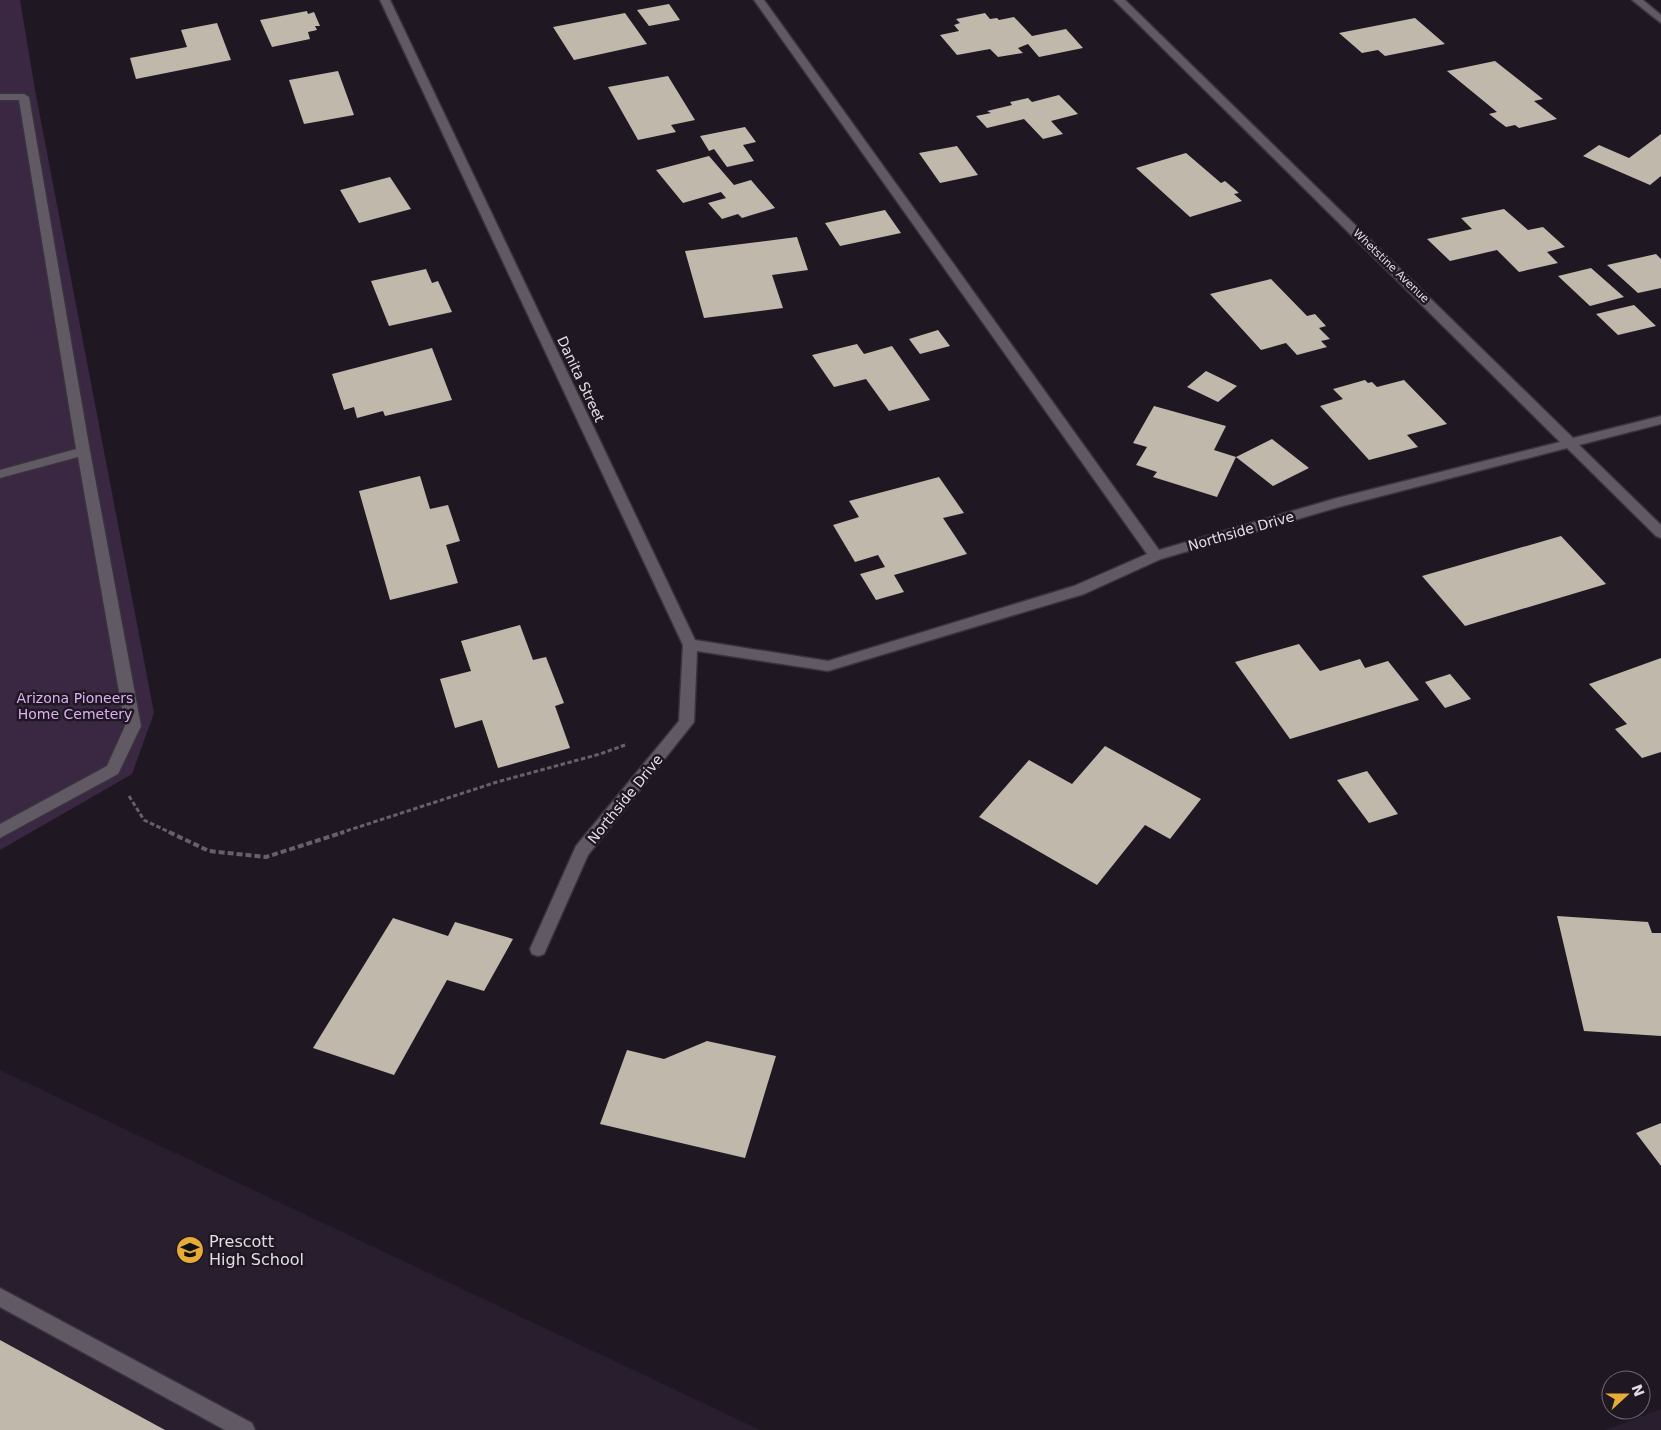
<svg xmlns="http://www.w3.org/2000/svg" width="1661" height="1430" viewBox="0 0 1661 1430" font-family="'DejaVu Sans',sans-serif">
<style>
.built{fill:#281e2d}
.green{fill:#3a2843}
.building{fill:#bfb8ab}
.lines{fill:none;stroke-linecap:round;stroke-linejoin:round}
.minor-casing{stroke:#39343b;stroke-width:3}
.path-far1{stroke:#666068;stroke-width:3;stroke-dasharray:4.5 2.5;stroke-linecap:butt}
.path{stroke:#666068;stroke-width:4;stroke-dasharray:6 3;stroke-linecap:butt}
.minor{fill:#615a65;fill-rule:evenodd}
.labels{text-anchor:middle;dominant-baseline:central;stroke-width:5;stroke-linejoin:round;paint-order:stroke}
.far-street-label{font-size:11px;fill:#e2dee4;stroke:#1f1822}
.street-label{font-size:14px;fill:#e2dee4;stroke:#1f1822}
.park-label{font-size:14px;fill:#deaff5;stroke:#1f1822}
.near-poi-label{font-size:16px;fill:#e2dee4;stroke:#1f1822;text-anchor:start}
</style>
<rect width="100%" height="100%" fill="#1f1822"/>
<path class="built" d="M 0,1070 L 760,1430 L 0,1430 Z
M 1661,1409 L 1661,1430 L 1605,1430 Z"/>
<path class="green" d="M 0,0 L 20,0 L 35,90 L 154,713 L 132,774 L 0,850 Z"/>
<path class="building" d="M 669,4 L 680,20 L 649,26 L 637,10 Z
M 307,11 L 308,14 L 314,12 L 320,26 L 315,26 L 317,30 L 308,32 L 310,39 L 272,47 L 260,20 Z
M 625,13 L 647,44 L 574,60 L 553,27 Z
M 985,13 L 990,19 L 997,18 L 999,20 L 1014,17 L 1032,36 L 1066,29 L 1083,48 L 1039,57 L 1028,44 L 1018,48 L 1023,53 L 998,57 L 990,49 L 957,55 L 940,35 L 959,31 L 954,25 L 960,23 L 956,19 Z
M 1415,18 L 1445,44 L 1385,56 L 1378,50 L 1362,53 L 1339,33 Z
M 217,23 L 231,60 L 136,79 L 130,58 L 187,47 L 181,30 Z
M 1495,61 L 1543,99 L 1534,101 L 1557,119 L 1519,128 L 1515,125 L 1506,127 L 1489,114 L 1497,112 L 1447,71 Z
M 338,71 L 354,115 L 304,124 L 289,80 Z
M 668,76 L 695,120 L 671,125 L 676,132 L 638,140 L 608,87 Z
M 1059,95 L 1078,114 L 1051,121 L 1063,134 L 1043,139 L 1024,119 L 987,128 L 976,116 L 991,113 L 987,111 L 1012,105 L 1010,102 L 1028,98 L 1032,102 Z
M 745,127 L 756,142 L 743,145 L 754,161 L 727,167 L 714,149 L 709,151 L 700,136 Z
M 1661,134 L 1661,176 L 1650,185 L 1583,156 L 1599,145 L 1629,158 Z
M 957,146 L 978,175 L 940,183 L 919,153 Z
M 1186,153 L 1221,183 L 1225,181 L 1239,193 L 1234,194 L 1242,201 L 1190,217 L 1136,168 Z
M 709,156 L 734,185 L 751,180 L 775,208 L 742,218 L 738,214 L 722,219 L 708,203 L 726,198 L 721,192 L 683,203 L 656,170 Z
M 390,177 L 411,209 L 359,223 L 340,190 Z
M 1504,209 L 1528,230 L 1543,227 L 1565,247 L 1547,252 L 1558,263 L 1519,272 L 1497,250 L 1450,261 L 1427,239 L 1472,229 L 1461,218 Z
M 885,210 L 901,233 L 840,246 L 825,223 Z
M 797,237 L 808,270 L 772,275 L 783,308 L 704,318 L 685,251 Z
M 1656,254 L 1661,259 L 1661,288 L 1638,293 L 1607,265 Z
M 1591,268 L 1624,297 L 1590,306 L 1558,276 Z
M 426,269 L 432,283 L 438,281 L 452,312 L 389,326 L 371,281 Z
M 1271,279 L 1307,316 L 1315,314 L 1326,326 L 1319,328 L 1330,339 L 1321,341 L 1327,347 L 1297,355 L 1286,343 L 1261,350 L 1210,294 Z
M 1634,305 L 1656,326 L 1618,335 L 1596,314 Z
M 938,330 L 950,346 L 920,354 L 909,339 Z
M 857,344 L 864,354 L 892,346 L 930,400 L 889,411 L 866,379 L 834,387 L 812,355 Z
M 432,348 L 452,400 L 385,416 L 383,411 L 357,418 L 354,407 L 344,410 L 332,374 Z
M 1206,371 L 1237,386 L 1218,402 L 1187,387 Z
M 1365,380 L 1368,383 L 1372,382 L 1377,387 L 1404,380 L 1447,424 L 1407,435 L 1418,447 L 1369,460 L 1320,406 L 1343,399 L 1333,389 Z
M 1154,406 L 1226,426 L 1214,450 L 1236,457 L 1217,497 L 1153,477 L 1157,472 L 1136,465 L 1147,447 L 1133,443 Z
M 1272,439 L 1309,468 L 1273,486 L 1236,457 Z
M 420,476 L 430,509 L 448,505 L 460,541 L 446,545 L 458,583 L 390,600 L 359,491 Z
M 939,477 L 964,513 L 943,518 L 967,554 L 894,575 L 904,592 L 876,600 L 860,574 L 885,567 L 878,555 L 855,562 L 833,525 L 859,517 L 849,501 Z
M 1561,536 L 1606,584 L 1465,626 L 1422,576 Z
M 520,625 L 533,660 L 546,657 L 564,703 L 555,706 L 570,748 L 498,768 L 482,720 L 455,728 L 440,679 L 471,671 L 461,641 Z
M 1299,644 L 1320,671 L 1360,659 L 1365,668 L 1388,661 L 1419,700 L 1290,739 L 1235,662 Z
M 1661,658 L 1661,752 L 1642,758 L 1615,729 L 1627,724 L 1589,684 Z
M 1450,674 L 1471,699 L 1445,708 L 1425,682 Z
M 1105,746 L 1201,799 L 1170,839 L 1145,825 L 1097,885 L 979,817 L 1029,760 L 1072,784 Z
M 1367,771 L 1398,814 L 1369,823 L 1337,780 Z
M 1557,916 L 1648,922 L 1652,933 L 1661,933 L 1661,1036 L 1584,1031 Z
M 393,918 L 448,936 L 455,922 L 513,939 L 484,991 L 447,980 L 394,1075 L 313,1048 Z
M 707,1041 L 776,1056 L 745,1158 L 600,1124 L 627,1050 L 664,1059 Z
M 1661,1123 L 1661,1166 L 1636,1133 Z
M 0,1340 L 165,1430 L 0,1430 Z"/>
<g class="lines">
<g class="minor-casing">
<path id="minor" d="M 380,0 L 390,0 L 695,640 L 828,661 L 1074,586 L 1147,554 L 754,0 L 764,0 L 1159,550 L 1337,498 L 1560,442 L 1114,0 L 1125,0 L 1573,438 L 1661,416 L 1661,424 L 1579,445 L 1661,525 L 1661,538 L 1656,536 L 1567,448 L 1339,507 L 1161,559 L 1084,594 L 828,671 L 697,651 L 694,722 L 588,855 L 544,954 L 538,956 L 532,954 L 530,949 L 576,846 L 679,721 L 683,645 Z
M 1632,0 L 1643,0 L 1661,15 L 1661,23 Z
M 0,94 L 24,94 L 29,97 L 90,451 L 141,726 L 118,774 L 0,838 L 0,824 L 107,766 L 125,726 L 78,457 L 0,478 L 0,470 L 76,449 L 19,100 L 0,100 Z
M 0,1288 L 252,1423 L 255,1430 L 225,1430 L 0,1307 Z"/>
</g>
<path class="path-far1" d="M 129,796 L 144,820 L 171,833
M 340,833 L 497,782 L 600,754 L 625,745"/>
<path class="path" d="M 169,832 L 209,851 L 266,857 L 344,832"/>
<use href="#minor" class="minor"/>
</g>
<defs>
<g id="school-disc" transform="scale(1.4375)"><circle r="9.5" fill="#e7ac37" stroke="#1f1822"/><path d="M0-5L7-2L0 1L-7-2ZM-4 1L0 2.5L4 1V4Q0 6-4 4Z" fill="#111"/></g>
</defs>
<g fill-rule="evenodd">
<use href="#school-disc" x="190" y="1250"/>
</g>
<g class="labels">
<g class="far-street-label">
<text transform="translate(1391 266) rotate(44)">Whetstine Avenue</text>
</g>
<g class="street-label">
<text transform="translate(581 379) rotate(65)">Danita Street</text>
<text transform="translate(1241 531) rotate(-16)">Northside Drive</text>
<text transform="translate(625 799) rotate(-51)">Northside Drive</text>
</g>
<g class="park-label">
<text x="75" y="698">Arizona Pioneers<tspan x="75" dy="16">Home Cemetery</tspan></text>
</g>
<g class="near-poi-label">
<text x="209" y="1241">Prescott<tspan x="209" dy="18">High School</tspan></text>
</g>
</g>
<g transform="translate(1626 1395) rotate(69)"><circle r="24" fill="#1f1822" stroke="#6d6770"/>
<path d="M0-4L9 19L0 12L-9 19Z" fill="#e7ac37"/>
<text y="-8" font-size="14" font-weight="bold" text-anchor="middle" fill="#e2dee4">N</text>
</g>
</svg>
